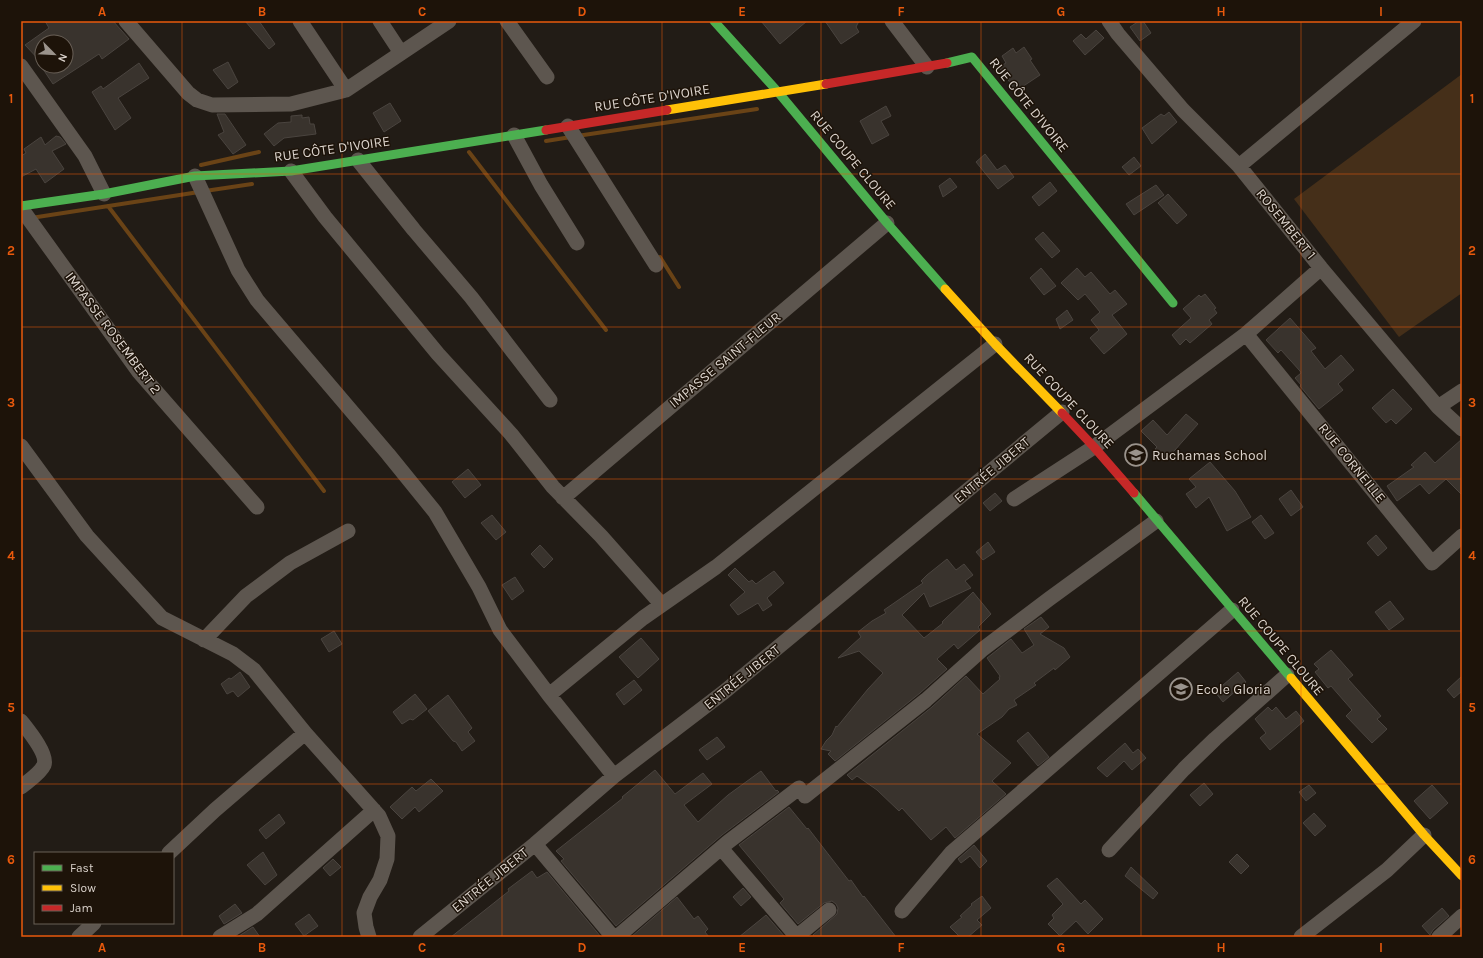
<svg xmlns="http://www.w3.org/2000/svg" width="1483" height="958" viewBox="0 0 1483 958" font-family="Karla,sans-serif">
<style>
.green{fill:#452f19}
.lines{fill:none;stroke-linecap:round;stroke-linejoin:round}
.stream{stroke:#6a4316;stroke-width:4}
.building{fill:#39332d;stroke:#4a443f}
.street{stroke:#5d564f;stroke-width:15}
.fast{stroke:#4caf50;stroke-width:9}
.slow{stroke:#ffc107;stroke-width:9}
.jam{stroke:#c62828;stroke-width:9}
.grid{fill:none;stroke:#e8590c;stroke-width:1;stroke-opacity:0.55}
.labels{text-anchor:middle;dominant-baseline:central;stroke-width:3;stroke-linejoin:round;paint-order:stroke}
.street-label{font-size:14px;fill:#dbd3cc;stroke:#1d1309}
.poi-label{font-size:14px;fill:#dbd3cc;stroke:#1d1309;text-anchor:start}
.neatline{fill:none;stroke:#e8590c;stroke-width:1.5}
.grid-label{font-size:13px;text-anchor:middle;font-weight:bold;fill:#e8590c}
</style>
<rect width="100%" height="100%" fill="#221c16"/>
<path class="green" d="M 1462,74 L 1462,293 L 1399,337 L 1294,199 Z"/>
<g class="lines">
<path class="stream" d="M 577,136 L 757,109
M 546,141 L 571,137
M 469,152 L 606,330
M 201,165 L 259,152
M 205,191 L 252,184
M 108,206 L 324,491
M 31,218 L 199,192
M 660,257 L 679,287"/>
</g>
<path class="building" d="M 45,21 L 113,21 L 129,39 L 102,59 L 99,54 L 53,84 L 41,66 L 66,66 L 66,42 L 42,42 L 42,63 L 25,45 L 49,28 Z
M 245,21 L 259,21 L 275,44 L 269,49 Z
M 761,21 L 807,21 L 780,44 Z
M 825,21 L 859,21 L 856,27 L 859,32 L 841,44 Z
M 1139,21 L 1143,21 L 1151,33 L 1140,41 L 1130,27 Z
M 1096,30 L 1104,38 L 1085,55 L 1073,41 L 1081,34 L 1086,39 Z
M 1024,47 L 1032,59 L 1030,60 L 1040,75 L 1016,91 L 999,67 L 1006,63 L 1002,56 L 1013,48 L 1016,53 Z
M 228,62 L 238,82 L 228,89 L 213,70 Z
M 139,63 L 149,78 L 118,98 L 131,118 L 115,130 L 92,92 L 101,86 L 103,89 Z
M 390,103 L 401,121 L 384,132 L 373,113 Z
M 886,106 L 891,116 L 881,121 L 889,135 L 872,144 L 860,121 Z
M 1169,112 L 1177,122 L 1152,144 L 1142,128 L 1161,114 L 1164,116 Z
M 217,114 L 225,114 L 246,145 L 233,154 L 218,135 L 224,132 Z
M 302,115 L 302,118 L 309,117 L 310,124 L 314,124 L 316,134 L 284,138 L 274,146 L 264,134 L 278,123 L 291,122 L 291,116 Z
M 56,136 L 60,137 L 66,144 L 52,151 L 64,169 L 45,183 L 36,169 L 21,177 L 21,156 L 26,153 L 24,149 L 41,137 L 45,145 Z
M 985,154 L 997,170 L 1005,165 L 1014,177 L 998,189 L 976,162 Z
M 1134,157 L 1141,166 L 1129,175 L 1122,167 Z
M 950,178 L 957,187 L 943,197 L 939,186 Z
M 1050,182 L 1057,191 L 1039,206 L 1032,197 Z
M 1156,185 L 1164,195 L 1134,215 L 1126,204 Z
M 1168,194 L 1187,215 L 1177,224 L 1158,203 Z
M 1043,232 L 1060,251 L 1052,258 L 1035,239 Z
M 1041,268 L 1056,286 L 1044,295 L 1030,278 Z
M 1077,268 L 1085,277 L 1091,272 L 1110,294 L 1115,290 L 1127,304 L 1112,315 L 1127,334 L 1104,354 L 1090,338 L 1099,330 L 1091,320 L 1100,312 L 1085,294 L 1078,300 L 1061,283 Z
M 1205,294 L 1216,308 L 1214,309 L 1217,313 L 1209,320 L 1212,324 L 1190,343 L 1186,339 L 1180,345 L 1172,335 L 1191,318 L 1183,309 L 1199,295 L 1201,297 Z
M 1067,310 L 1073,320 L 1060,329 L 1056,319 Z
M 1290,318 L 1316,348 L 1311,351 L 1325,369 L 1341,355 L 1354,370 L 1338,384 L 1343,390 L 1319,409 L 1300,386 L 1301,385 L 1295,378 L 1301,373 L 1300,371 L 1281,350 L 1278,353 L 1266,340 Z
M 1393,389 L 1412,409 L 1396,424 L 1391,419 L 1386,423 L 1372,408 Z
M 1186,414 L 1198,424 L 1167,459 L 1155,449 L 1157,447 L 1141,431 L 1153,420 L 1167,435 Z
M 1462,439 L 1462,495 L 1446,479 L 1429,494 L 1420,484 L 1397,501 L 1387,486 L 1414,467 L 1411,465 L 1425,452 L 1435,463 Z
M 1210,462 L 1235,491 L 1251,517 L 1227,531 L 1209,497 L 1196,508 L 1186,494 L 1196,487 L 1189,479 Z
M 468,469 L 481,485 L 465,498 L 452,482 Z
M 1291,490 L 1303,507 L 1291,516 L 1279,499 Z
M 995,493 L 1002,501 L 990,511 L 983,503 Z
M 492,515 L 506,532 L 496,540 L 481,523 Z
M 1261,515 L 1274,533 L 1265,539 L 1252,522 Z
M 1376,535 L 1387,548 L 1378,556 L 1367,543 Z
M 988,542 L 995,552 L 983,560 L 976,552 Z
M 540,545 L 553,559 L 544,568 L 531,554 Z
M 947,559 L 956,570 L 964,564 L 973,575 L 965,581 L 971,588 L 930,607 L 924,593 L 902,615 L 924,638 L 943,623 L 942,622 L 973,592 L 991,614 L 978,627 L 980,630 L 958,649 L 954,644 L 937,659 L 947,669 L 920,693 L 835,761 L 828,754 L 831,751 L 821,749 L 826,741 L 832,735 L 836,726 L 837,727 L 868,689 L 883,673 L 859,651 L 838,658 L 861,637 L 858,632 L 872,621 L 886,613 L 884,610 L 923,583 L 921,581 L 927,575 Z
M 735,568 L 749,582 L 752,580 L 756,584 L 774,571 L 784,583 L 767,598 L 772,605 L 763,611 L 758,603 L 738,615 L 730,605 L 745,592 L 728,575 Z
M 515,577 L 524,591 L 512,600 L 502,585 Z
M 1390,601 L 1404,619 L 1389,630 L 1375,612 Z
M 1041,617 L 1049,627 L 1040,634 L 1064,648 L 1070,657 L 1055,670 L 1054,668 L 1034,683 L 1036,685 L 1014,700 L 1017,705 L 1009,709 L 1002,717 L 977,734 L 1011,763 L 992,781 L 1006,794 L 955,838 L 946,827 L 931,840 L 902,808 L 899,811 L 877,790 L 857,776 L 852,780 L 847,775 L 932,707 L 966,676 L 983,694 L 1000,679 L 999,678 L 1000,676 L 987,658 L 1011,639 L 1022,653 L 1034,645 L 1024,629 Z
M 334,631 L 342,644 L 329,652 L 321,639 Z
M 641,638 L 659,659 L 638,678 L 619,657 Z
M 1331,650 L 1353,675 L 1348,679 L 1381,716 L 1377,719 L 1387,729 L 1372,743 L 1346,716 L 1352,710 L 1331,686 L 1328,688 L 1315,672 L 1319,669 L 1314,664 Z
M 240,672 L 250,687 L 238,697 L 233,691 L 227,694 L 221,684 L 229,678 L 231,679 Z
M 1238,672 L 1246,682 L 1223,702 L 1215,692 Z
M 1462,676 L 1462,691 L 1454,698 L 1447,690 Z
M 634,680 L 642,690 L 624,705 L 616,694 Z
M 415,694 L 427,709 L 413,720 L 410,719 L 402,724 L 393,712 Z
M 448,695 L 472,728 L 468,732 L 475,741 L 462,751 L 456,742 L 453,741 L 428,711 Z
M 1268,707 L 1272,711 L 1276,707 L 1286,719 L 1296,711 L 1304,721 L 1270,750 L 1260,738 L 1266,733 L 1255,719 Z
M 1028,732 L 1049,757 L 1038,766 L 1017,741 Z
M 717,737 L 725,747 L 707,760 L 699,750 Z
M 1125,743 L 1133,753 L 1138,749 L 1146,758 L 1132,770 L 1124,761 L 1107,777 L 1097,768 Z
M 655,770 L 675,794 L 703,773 L 712,784 L 684,805 L 698,822 L 728,795 L 761,771 L 776,791 L 777,790 L 779,792 L 722,835 L 616,926 L 561,861 L 564,859 L 556,851 L 623,798 L 622,797 Z
M 431,779 L 443,791 L 419,812 L 415,807 L 402,819 L 390,807 L 412,787 L 416,791 Z
M 1204,783 L 1213,794 L 1200,806 L 1190,795 Z
M 1309,785 L 1316,793 L 1306,801 L 1299,792 Z
M 1432,785 L 1448,803 L 1430,819 L 1414,801 Z
M 789,807 L 807,829 L 808,828 L 849,881 L 851,880 L 863,897 L 864,896 L 896,937 L 814,937 L 813,935 L 837,914 L 838,908 L 836,904 L 832,901 L 824,903 L 798,924 L 780,903 L 784,899 L 739,845 Z
M 1314,813 L 1326,826 L 1315,836 L 1303,823 Z
M 279,814 L 285,823 L 266,839 L 259,830 Z
M 974,845 L 987,861 L 980,868 L 970,856 L 961,863 L 958,859 Z
M 263,852 L 277,875 L 265,885 L 247,865 Z
M 1237,854 L 1249,866 L 1241,874 L 1229,862 Z
M 333,859 L 341,867 L 330,876 L 323,868 Z
M 1131,867 L 1158,893 L 1153,899 L 1125,876 Z
M 532,871 L 537,878 L 547,872 L 601,937 L 451,937 L 509,891 L 508,889 Z
M 1057,878 L 1081,904 L 1085,900 L 1103,919 L 1088,934 L 1076,921 L 1060,936 L 1048,924 L 1054,918 L 1052,915 L 1063,904 L 1047,886 Z
M 743,888 L 751,897 L 741,906 L 733,897 Z
M 982,896 L 991,908 L 977,920 L 982,925 L 968,937 L 960,937 L 950,927 L 962,917 L 960,916 L 972,905 L 971,904 Z
M 677,897 L 694,919 L 698,916 L 708,929 L 705,932 L 709,937 L 631,937 Z
M 235,904 L 242,913 L 224,924 L 219,916 Z
M 1442,908 L 1449,916 L 1433,930 L 1430,935 L 1422,926 Z
M 309,914 L 318,926 L 304,936 L 295,924 Z
M 766,915 L 785,937 L 739,937 L 760,920 Z
M 253,927 L 260,937 L 240,937 L 239,936 Z"/>
<g class="lines">
<path class="street" d="M 126,21 L 188,93 L 197,100 L 212,105 L 291,104 L 346,90 L 449,21
M 300,21 L 346,90
M 380,21 L 401,53
M 507,21 L 547,77
M 892,21 L 927,67
M 1109,21 L 1118,34 L 1183,110 L 1239,166 L 1321,268 L 1438,407 L 1462,429
M 21,66 L 85,156 L 104,194
M 568,126 L 656,265
M 514,135 L 541,185 L 577,243
M 358,160 L 414,230 L 471,297 L 550,400
M 1239,166 L 1414,21
M 291,171 L 325,217 L 438,354 L 511,434 L 553,487 L 601,536 L 662,605
M 195,176 L 238,270 L 257,300 L 388,454 L 435,512 L 479,587 L 500,630 L 549,695 L 614,776
M 21,208 L 139,372 L 257,507
M 1246,334 L 1432,563 L 1462,536
M 1438,407 L 1462,391
M 21,446 L 87,536 L 162,618 L 233,654 L 254,670 L 305,733 L 379,816 L 388,836 L 387,859 L 380,880 L 370,897 L 364,913 L 366,927 L 369,937
M 563,498 L 887,223
M 1014,499 L 1094,447 L 1246,334 L 1321,268
M 204,640 L 246,596 L 290,563 L 348,531
M 549,695 L 643,618 L 716,567 L 995,344
M 21,721 C 28,730 48,754 44,765 C 40,774 28,781 21,787
M 805,796 L 926,700 L 983,649 L 1049,599 L 1156,521
M 535,844 L 613,937
M 721,848 L 797,937
M 1109,850 L 1184,769 L 1215,739 L 1287,675
M 169,853 L 215,810 L 305,733
M 902,911 L 951,853 L 1232,610
M 79,937 L 94,923
M 220,937 L 257,914 L 374,810
M 420,937 L 535,844 L 614,776 L 724,692 L 1062,412
M 617,937 L 728,842 L 799,788
M 796,937 L 829,910
M 1301,937 L 1387,870 L 1424,835
M 1439,937 L 1462,916"/>
<path class="fast" d="M 714,21 L 778,92 L 887,223 L 945,289
M 947,63 L 972,57 L 1173,303
M 21,206 L 104,194 L 195,176 L 291,171 L 546,130
M 1134,493 L 1291,678"/>
<path class="slow" d="M 667,110 L 826,84
M 945,289 L 995,344 L 1062,413
M 1291,678 L 1424,835 L 1462,876"/>
<path class="jam" d="M 826,84 L 947,63
M 546,130 L 667,110
M 1062,413 L 1094,447 L 1134,493"/>
</g>
<path class="grid" d="M 182,21 L 182,937M 342,21 L 342,937M 502,21 L 502,937M 662,21 L 662,937M 821,21 L 821,937M 981,21 L 981,937M 1141,21 L 1141,937M 1301,21 L 1301,937M 21,174 L 1462,174M 21,327 L 1462,327M 21,479 L 1462,479M 21,631 L 1462,631M 21,784 L 1462,784"/>
<defs>
<g id="school-ring" transform="scale(1.15)"><circle r="9.5" fill="#1d1309" stroke="#9a938c" stroke-width="1.5"/><path d="M0-5L7-2L0 1L-7-2ZM-4 1L0 2.5L4 1V4Q0 6-4 4Z" fill="#9a938c"/></g>
</defs>
<g fill-rule="evenodd">
<use href="#school-ring" x="1136" y="455"/>
<use href="#school-ring" x="1181" y="689"/>
</g>
<g class="labels">
<g class="street-label">
<text transform="translate(652 98) rotate(-9)">RUE CÔTE D'IVOIRE</text>
<text transform="translate(1029 105) rotate(51)">RUE CÔTE D'IVOIRE</text>
<text transform="translate(332 149) rotate(-8)">RUE CÔTE D'IVOIRE</text>
<text transform="translate(853 160) rotate(50)">RUE COUPE CLOURE</text>
<text transform="translate(1286 224) rotate(51)">ROSEMBERT 1</text>
<text transform="translate(113 333) rotate(53)">IMPASSE ROSEMBERT 2</text>
<text transform="translate(725 360) rotate(-40)">IMPASSE SAINT-FLEUR</text>
<text transform="translate(1069 401) rotate(47)">RUE COUPE CLOURE</text>
<text transform="translate(1352 463) rotate(51)">RUE CORNEILLE</text>
<text transform="translate(992 470) rotate(-40)">ENTRÉE JIBERT</text>
<text transform="translate(1281 646) rotate(50)">RUE COUPE CLOURE</text>
<text transform="translate(742 677) rotate(-39)">ENTRÉE JIBERT</text>
<text transform="translate(490 880) rotate(-39)">ENTRÉE JIBERT</text>
</g>
<g class="poi-label">
<text x="1152" y="455">Ruchamas School</text>
<text x="1196" y="689">Ecole Gloria</text>
</g>
</g>
<rect width="1483" height="958" fill="none" stroke="#1d1309" stroke-width="44"/>
<rect x="34" y="852" width="140" height="72" fill="#1d1309" stroke="#696057"/>
<rect x="42" y="865" width="20" height="6" fill="#4caf50" stroke="#696057"/>
<text x="70" y="872" font-size="12" fill="#dbd3cc">Fast</text>
<rect x="42" y="885" width="20" height="6" fill="#ffc107" stroke="#696057"/>
<text x="70" y="892" font-size="12" fill="#dbd3cc">Slow</text>
<rect x="42" y="905" width="20" height="6" fill="#c62828" stroke="#696057"/>
<text x="70" y="912" font-size="12" fill="#dbd3cc">Jam</text>
<g transform="translate(54 54) rotate(114)"><circle r="19" fill="#1d1309" stroke="#696057"/>
<path d="M0-3L7 15L0 10L-7 15Z" fill="#9a938c"/>
<text y="-6" font-size="11" font-weight="bold" text-anchor="middle" fill="#dbd3cc">N</text>
</g>
<rect x="22" y="22" width="1439" height="914" class="neatline"/>
<g class="grid-label">
<text x="102" y="16">A</text>
<text x="262" y="16">B</text>
<text x="422" y="16">C</text>
<text x="582" y="16">D</text>
<text x="742" y="16">E</text>
<text x="901" y="16">F</text>
<text x="1061" y="16">G</text>
<text x="1221" y="16">H</text>
<text x="1381" y="16">I</text>
<text x="11" y="103">1</text>
<text x="1472" y="103">1</text>
<text x="11" y="255">2</text>
<text x="1472" y="255">2</text>
<text x="11" y="407">3</text>
<text x="1472" y="407">3</text>
<text x="11" y="560">4</text>
<text x="1472" y="560">4</text>
<text x="11" y="712">5</text>
<text x="1472" y="712">5</text>
<text x="11" y="864">6</text>
<text x="1472" y="864">6</text>
<text x="102" y="952">A</text>
<text x="262" y="952">B</text>
<text x="422" y="952">C</text>
<text x="582" y="952">D</text>
<text x="742" y="952">E</text>
<text x="901" y="952">F</text>
<text x="1061" y="952">G</text>
<text x="1221" y="952">H</text>
<text x="1381" y="952">I</text>
</g>
</svg>
